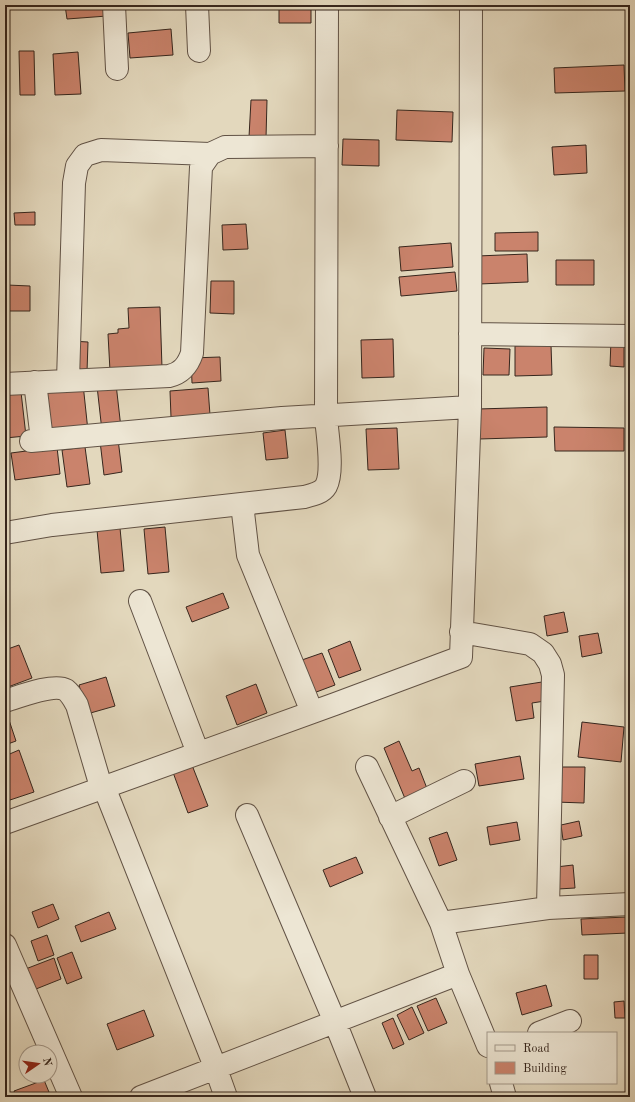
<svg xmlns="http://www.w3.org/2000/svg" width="635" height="1102" viewBox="0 0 635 1102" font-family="'Old Standard TT',serif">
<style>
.building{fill:#ca836c;stroke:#36261d}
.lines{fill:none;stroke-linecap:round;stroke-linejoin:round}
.minor-casing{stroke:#615245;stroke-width:24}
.minor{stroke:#ede6d4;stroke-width:22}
</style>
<rect width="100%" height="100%" fill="#e3d8bd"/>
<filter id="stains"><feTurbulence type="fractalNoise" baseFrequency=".005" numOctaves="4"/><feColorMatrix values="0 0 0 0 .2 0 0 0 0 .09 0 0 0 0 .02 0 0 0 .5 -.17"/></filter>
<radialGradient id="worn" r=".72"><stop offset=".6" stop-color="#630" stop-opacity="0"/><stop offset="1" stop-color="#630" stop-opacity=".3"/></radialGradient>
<path class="building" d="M 65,5 L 106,5 L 107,16 L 67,19 Z
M 146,5 L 189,5 L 189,8 L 147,9 Z
M 279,6 L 311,6 L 311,23 L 279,23 Z
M 171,29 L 173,55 L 130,58 L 128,33 Z
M 19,51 L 34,51 L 35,95 L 20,95 Z
M 78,52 L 81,94 L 55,95 L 53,54 Z
M 624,65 L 625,91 L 555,93 L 554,68 Z
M 251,100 L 267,100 L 266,138 L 249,137 Z
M 397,110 L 453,112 L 452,142 L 396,140 Z
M 343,139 L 379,140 L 379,166 L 342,165 Z
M 586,145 L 587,173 L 554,175 L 552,147 Z
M 35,212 L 35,225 L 15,225 L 14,213 Z
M 246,224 L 248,249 L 223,250 L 222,225 Z
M 538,232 L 538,251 L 495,251 L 495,233 Z
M 451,243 L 453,267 L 401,271 L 399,247 Z
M 527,254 L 528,282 L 479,284 L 477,256 Z
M 556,260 L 594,260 L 594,285 L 556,285 Z
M 455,272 L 457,291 L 401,296 L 399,277 Z
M 211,281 L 234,281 L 234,314 L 210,313 Z
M 7,285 L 30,286 L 30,311 L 6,311 Z
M 160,307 L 162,368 L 110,371 L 108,334 L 118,333 L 118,329 L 129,328 L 128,308 Z
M 393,339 L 394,377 L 362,378 L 361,340 Z
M 611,340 L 624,340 L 624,367 L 610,366 Z
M 71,341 L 88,342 L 87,372 L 70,372 Z
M 551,345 L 552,375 L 515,376 L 515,346 Z
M 484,348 L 510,349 L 509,375 L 483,375 Z
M 220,357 L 221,381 L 192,383 L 191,358 Z
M 83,384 L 88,431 L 47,435 L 42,388 Z
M 116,384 L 121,428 L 102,431 L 97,386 Z
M 208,388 L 210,415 L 171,417 L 170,391 Z
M 21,392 L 26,436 L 5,438 L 5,393 Z
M 547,407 L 547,437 L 479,439 L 478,409 Z
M 554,427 L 624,428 L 624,451 L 555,451 Z
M 397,428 L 399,469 L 368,470 L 366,429 Z
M 285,430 L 288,458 L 266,460 L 263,433 Z
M 118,439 L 122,472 L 104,475 L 100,441 Z
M 57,447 L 60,474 L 15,480 L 11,453 Z
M 85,447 L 90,484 L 67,487 L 62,450 Z
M 165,527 L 169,572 L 148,574 L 144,529 Z
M 120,528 L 124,571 L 101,573 L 97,530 Z
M 223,593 L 229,608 L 192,622 L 186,607 Z
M 564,612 L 568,632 L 547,636 L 544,616 Z
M 598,633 L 602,653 L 582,657 L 579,636 Z
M 350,641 L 361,670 L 339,678 L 328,650 Z
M 19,645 L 32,678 L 8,687 L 5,680 L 5,650 Z
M 322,653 L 335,685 L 311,694 L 299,661 Z
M 106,677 L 115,706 L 87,714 L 79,685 Z
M 542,682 L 545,701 L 532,703 L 534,718 L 516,721 L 510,687 Z
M 256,684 L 267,713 L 237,725 L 226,696 Z
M 5,708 L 16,741 L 5,745 Z
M 582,722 L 624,727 L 621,762 L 578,757 Z
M 399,741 L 412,771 L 419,768 L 428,791 L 406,801 L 384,748 Z
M 19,750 L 34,792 L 10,800 L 5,786 L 5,756 Z
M 520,756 L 524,779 L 479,786 L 475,764 Z
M 190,760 L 208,806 L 188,813 L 171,767 Z
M 556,767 L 585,767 L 584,803 L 555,802 Z
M 579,821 L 582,836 L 563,840 L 561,825 Z
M 517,822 L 520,840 L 490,845 L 487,827 Z
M 447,832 L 457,860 L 439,866 L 429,838 Z
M 356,857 L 363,873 L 330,887 L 323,870 Z
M 573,865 L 575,888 L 558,889 L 556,867 Z
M 53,904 L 59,919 L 38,928 L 32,912 Z
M 109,912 L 116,929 L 81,942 L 75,926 Z
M 627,917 L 628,933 L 582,935 L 581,919 Z
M 47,935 L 54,955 L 38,961 L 31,941 Z
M 72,952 L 82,978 L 67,984 L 57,958 Z
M 584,955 L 598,955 L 598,979 L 584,979 Z
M 54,958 L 61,979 L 31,991 L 23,970 Z
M 546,985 L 552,1006 L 522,1015 L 516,993 Z
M 436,998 L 447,1023 L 428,1031 L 417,1006 Z
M 624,1001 L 625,1018 L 615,1018 L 614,1002 Z
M 412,1007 L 424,1033 L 409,1040 L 397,1015 Z
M 144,1010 L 154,1036 L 117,1050 L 107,1024 Z
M 393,1018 L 404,1044 L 393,1049 L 382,1023 Z
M 44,1080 L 51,1097 L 16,1097 L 14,1091 Z
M 618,1093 L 619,1097 L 590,1097 L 590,1095 Z"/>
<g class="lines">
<g class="minor-casing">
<path id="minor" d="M 114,5 L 117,69
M 197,5 L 199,51
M 470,334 L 630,336
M 68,380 L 74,183 L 77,166 L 85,155 L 101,150 L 210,154
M 35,382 L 42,440
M 5,384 L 169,376 C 182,373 188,365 192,353 L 201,167 L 210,154 L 225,147 L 327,146
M 31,441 L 282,418 L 470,407
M 242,504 L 248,555 L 312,712
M 5,533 L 52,525 L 304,497 C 312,495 322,493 326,486 C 334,471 327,433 326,417 L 327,5
M 140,601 L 198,753
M 461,632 L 530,644 L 543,653 L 550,664 L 553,675 L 548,908
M 5,701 C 18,697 54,683 66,690 C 71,694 74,700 77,705 L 99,780 L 104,787 L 216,1069 L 226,1097
M 367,767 L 441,923 L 458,974 L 488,1046
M 247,815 L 335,1022 L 365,1097
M 390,817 L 464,781
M 5,823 L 335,704 L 461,657 L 470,407 L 471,5
M 441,923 L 548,908 L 630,904
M 5,945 L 71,1097
M 539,1033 L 570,1021
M 501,1083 L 505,1097
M 141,1097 L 458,974"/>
</g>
<use href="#minor" class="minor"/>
</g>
<rect width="635" height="1102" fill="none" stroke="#e3d8bd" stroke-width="20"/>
<rect x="6" y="6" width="623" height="1090" fill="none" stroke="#36261d" stroke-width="2"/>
<rect x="10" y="10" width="615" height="1082" fill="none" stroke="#36261d"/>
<rect x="487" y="1032" width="130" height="52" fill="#ede6d4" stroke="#a4998b"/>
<rect x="495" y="1045" width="20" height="6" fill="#ede6d4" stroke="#a4998b"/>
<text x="523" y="1052" font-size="12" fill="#36261d">Road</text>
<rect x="495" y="1062" width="20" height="12" fill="#ca836c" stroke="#a4998b"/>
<text x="523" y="1072" font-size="12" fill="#36261d">Building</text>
<g transform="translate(38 1064) rotate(77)"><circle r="19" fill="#ede6d4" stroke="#a4998b"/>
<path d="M0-3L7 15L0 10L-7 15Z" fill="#8f2418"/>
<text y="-6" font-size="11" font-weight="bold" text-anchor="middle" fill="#36261d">N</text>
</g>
<rect width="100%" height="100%" filter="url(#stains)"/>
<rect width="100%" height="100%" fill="url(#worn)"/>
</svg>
